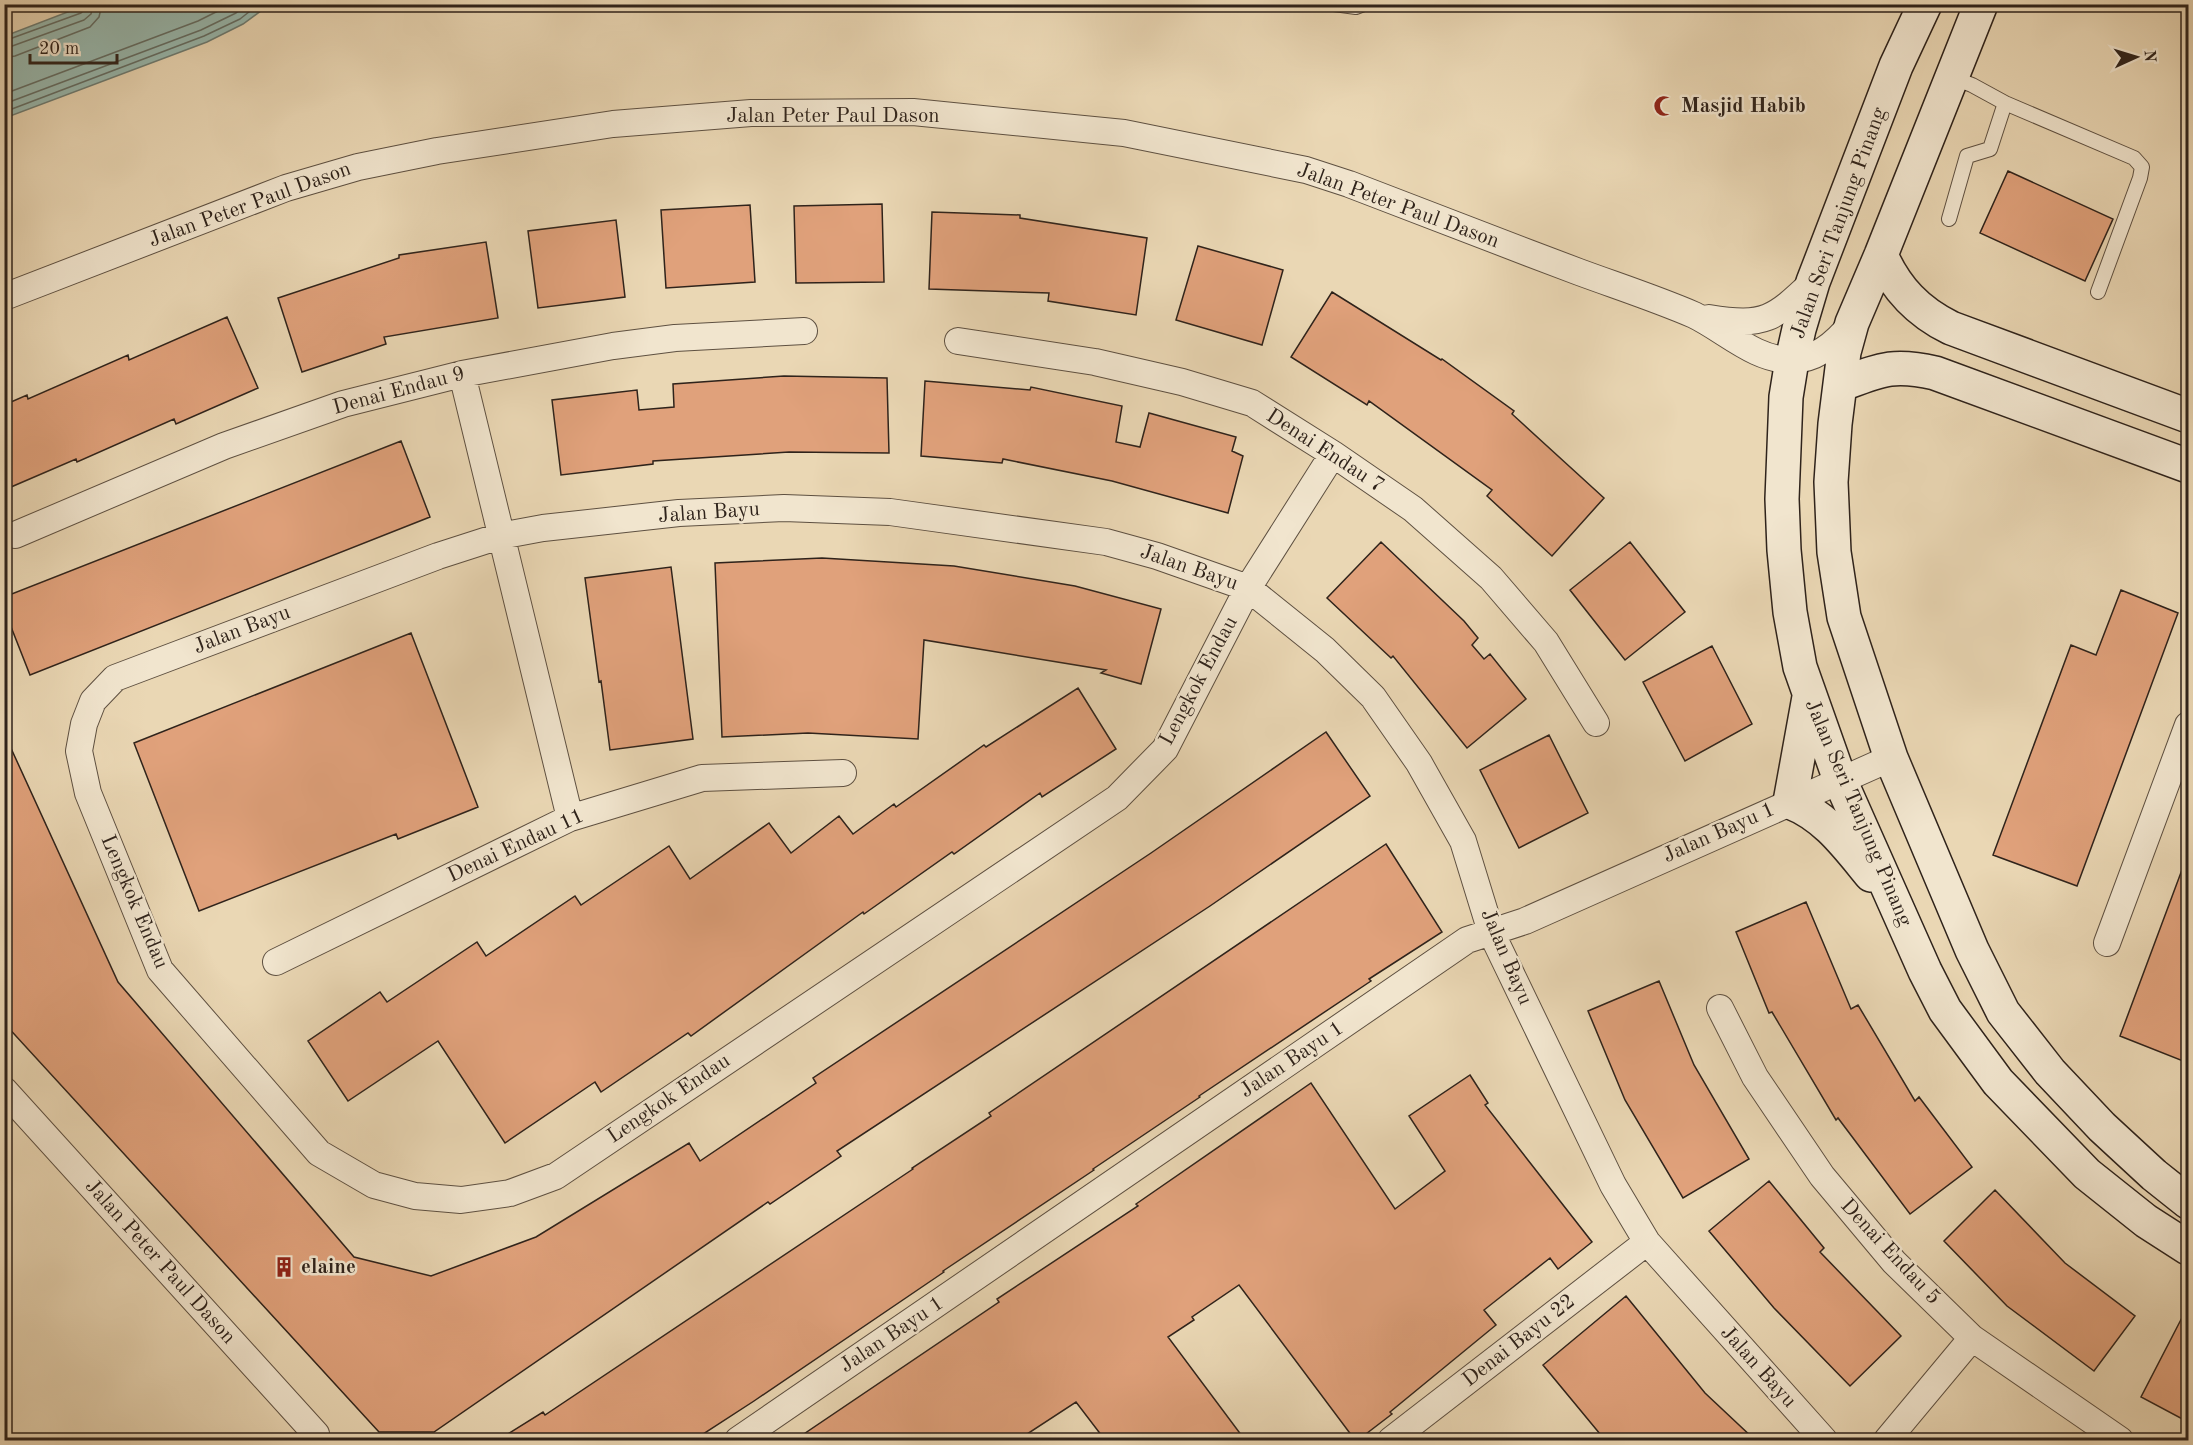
<svg xmlns="http://www.w3.org/2000/svg" width="2193" height="1445" viewBox="0 0 2193 1445" font-family="'Old Standard TT',serif">
<style>
.water{fill:#98b9af;stroke:#6e7d74;stroke-width:1.5}
.lines{fill:none;stroke-linecap:round;stroke-linejoin:round}
.shore{stroke:#646e65;stroke-width:1.5}
.building{fill:#e0a17b;stroke:#2f231b;stroke-width:1.5}
.lane-casing{stroke:#5e5041;stroke-width:16}
.street-casing{stroke:#5e5041;stroke-width:28}
.secondary-casing{stroke:#2f231b;stroke-width:36}
.lane{stroke:#f1e5ce;stroke-width:14}
.street{stroke:#f1e5ce;stroke-width:26}
.secondary{stroke:#f1e5ce;stroke-width:33}
.labels{text-anchor:middle;dominant-baseline:central;stroke-width:5;stroke-linejoin:round;paint-order:stroke}
.poi-label{font-size:21px;font-weight:bold;fill:#2f231b;stroke:#f1e5ce;text-anchor:start}
.street-label{font-size:21px;fill:#2f231b;stroke:#f1e5ce}
</style>
<rect width="100%" height="100%" fill="#ead7b4"/>
<filter id="stains"><feTurbulence type="fractalNoise" baseFrequency=".00333" numOctaves="4"/><feColorMatrix values="0 0 0 0 .2 0 0 0 0 .09 0 0 0 0 .02 0 0 0 .5 -.17"/></filter>
<radialGradient id="worn" r=".72"><stop offset=".6" stop-color="#630" stop-opacity="0"/><stop offset="1" stop-color="#630" stop-opacity=".3"/></radialGradient>
<path class="water" d="M 86,5 L 86,4 L 269,5 L 243,24 L 207,42 L 5,118 L 5,36 Z"/>
<g class="lines">
<path class="shore" d="M 4,41 L 81,13 L 85,9 L 85,4
M 4,49 L 84,20 L 91,14 L 93,4
M 4,58 L 15,56 L 90,27 L 99,17 L 102,4
M 4,94 L 198,21 L 232,4
M 4,104 L 201,30 L 236,13 L 247,4
M 4,112 L 204,36 L 240,19 L 259,4"/>
</g>
<path class="building" d="M 2008,171 L 2113,219 L 2085,281 L 1980,233 Z
M 882,204 L 884,282 L 796,283 L 794,206 Z
M 750,205 L 755,282 L 666,288 L 661,210 Z
M 932,212 L 1020,215 L 1020,218 L 1147,238 L 1136,315 L 1048,301 L 1049,293 L 929,289 Z
M 616,220 L 625,297 L 538,308 L 528,231 Z
M 486,242 L 498,318 L 384,337 L 386,344 L 302,372 L 278,298 L 399,258 L 399,255 Z
M 1198,246 L 1283,270 L 1262,345 L 1176,320 Z
M 1332,292 L 1441,360 L 1442,359 L 1514,411 L 1512,414 L 1604,498 L 1552,556 L 1487,496 L 1492,490 L 1369,401 L 1367,405 L 1291,357 Z
M 227,317 L 258,388 L 176,424 L 174,419 L 77,462 L 76,459 L 4,490 L 4,405 L 27,395 L 28,399 L 128,355 L 129,360 Z
M 784,376 L 887,378 L 889,453 L 789,452 L 653,461 L 653,464 L 561,475 L 552,400 L 637,390 L 639,410 L 674,407 L 673,384 Z
M 925,381 L 1030,390 L 1031,387 L 1122,406 L 1116,442 L 1140,447 L 1149,413 L 1236,437 L 1232,451 L 1243,456 L 1228,513 L 1112,481 L 1003,459 L 1002,463 L 921,456 Z
M 401,441 L 430,517 L 30,675 L 4,609 L 4,597 Z
M 1381,542 L 1464,621 L 1478,638 L 1472,645 L 1484,659 L 1490,654 L 1526,699 L 1467,748 L 1393,656 L 1391,658 L 1327,598 Z
M 1630,542 L 1685,612 L 1625,660 L 1570,590 Z
M 822,558 L 954,566 L 1075,586 L 1161,609 L 1141,684 L 1101,673 L 1106,670 L 924,640 L 918,739 L 808,733 L 722,737 L 715,563 Z
M 671,567 L 693,739 L 610,750 L 601,681 L 599,682 L 585,578 Z
M 2121,590 L 2178,613 L 2077,886 L 1993,855 L 2071,645 L 2096,655 Z
M 411,633 L 478,807 L 398,839 L 396,834 L 199,911 L 134,743 Z
M 1712,646 L 1752,724 L 1685,761 L 1643,682 Z
M 1078,688 L 1116,749 L 1042,797 L 1040,793 L 954,854 L 952,852 L 864,914 L 863,912 L 691,1036 L 688,1033 L 601,1092 L 595,1082 L 505,1143 L 438,1041 L 348,1101 L 308,1041 L 380,992 L 387,1002 L 477,942 L 486,956 L 575,896 L 581,905 L 669,846 L 690,879 L 769,823 L 791,853 L 839,816 L 853,834 L 894,804 L 896,807 L 984,745 L 986,747 Z
M 1326,732 L 1370,796 L 1210,906 L 837,1151 L 841,1156 L 770,1204 L 768,1202 L 434,1432 L 379,1432 L 4,1023 L 4,733 L 118,982 L 354,1257 L 431,1276 L 536,1237 L 689,1143 L 700,1161 L 816,1083 L 813,1078 L 1151,853 Z
M 1549,735 L 1588,813 L 1519,848 L 1480,770 Z
M 1386,844 L 1442,932 L 1369,979 L 1371,981 L 1199,1096 L 1200,1097 L 1093,1169 L 1094,1170 L 943,1271 L 944,1272 L 754,1401 L 694,1440 L 498,1440 L 543,1412 L 545,1415 L 913,1169 L 912,1168 L 991,1116 L 989,1113 Z
M 2186,859 L 2188,860 L 2188,1063 L 2120,1036 Z
M 1806,902 L 1851,1009 L 1858,1005 L 1915,1101 L 1919,1097 L 1972,1167 L 1910,1214 L 1838,1118 L 1836,1120 L 1772,1012 L 1769,1013 L 1736,932 Z
M 1659,981 L 1694,1065 L 1749,1159 L 1683,1198 L 1625,1100 L 1588,1011 Z
M 1470,1075 L 1488,1103 L 1485,1105 L 1592,1242 L 1558,1269 L 1550,1258 L 1484,1310 L 1496,1325 L 1390,1412 L 1392,1414 L 1358,1440 L 1355,1440 L 1239,1285 L 1192,1317 L 1194,1320 L 1168,1337 L 1245,1440 L 1105,1440 L 1076,1402 L 1018,1440 L 795,1440 L 999,1302 L 997,1299 L 1138,1206 L 1136,1204 L 1311,1083 L 1395,1209 L 1445,1171 L 1409,1116 Z
M 1769,1181 L 1824,1248 L 1820,1252 L 1901,1336 L 1850,1386 L 1774,1308 L 1709,1231 Z
M 1995,1190 L 2065,1263 L 2135,1316 L 2094,1371 L 2007,1306 L 1944,1241 Z
M 1626,1296 L 1705,1393 L 1755,1440 L 1605,1440 L 1543,1365 Z
M 2188,1306 L 2188,1422 L 2141,1397 Z"/>
<g class="lines">
<g class="lane-casing">
<path id="lane" d="M 1334,4 L 1356,7 L 1364,4
M 1951,77 L 1972,85 L 2005,103 L 2134,158 L 2142,167 L 2140,178 L 2098,292
M 1949,219 L 1967,156 L 1990,149 L 2005,103"/>
</g>
<g class="street-casing">
<path id="street" d="M 4,297 L 286,188 L 358,167 L 437,151 L 613,124 L 751,113 L 913,112 L 1124,133 L 1306,170 L 1349,184 C 1425,213 1502,243 1579,272 C 1617,286 1657,299 1694,315 C 1725,330 1756,361 1792,360 C 1817,360 1837,342 1852,323
M 1709,318 C 1765,327 1774,319 1813,282
M 958,341 L 1095,362 L 1182,382 L 1252,403 L 1333,454 L 1413,509 L 1491,578 L 1546,642 L 1596,723
M 462,374 L 570,818
M 1333,454 L 1248,588 L 1165,749 L 1117,798 L 556,1176 L 510,1193 L 461,1200 L 415,1196 L 374,1185 L 319,1153 L 160,970 L 88,793 L 79,751 L 84,724 L 93,701 L 115,678 L 438,556 L 500,536 L 543,528 L 679,513 L 784,508 L 890,512 L 1106,542 L 1157,556 L 1248,588 L 1325,650 L 1373,697 L 1419,763 L 1463,841 L 1491,932 L 1613,1185 L 1647,1242 L 1824,1440
M 15,535 L 224,446 L 343,404 L 462,374 L 613,346 L 675,338 L 804,331
M 2107,943 L 2188,725
M 276,962 L 570,818 L 702,778 L 843,773
M 1720,1008 L 1755,1077 L 1822,1176 L 1894,1262 L 1972,1338 L 2120,1440
M 4,1090 L 316,1434
M 738,1440 L 1467,940 L 1525,921 L 1891,758
M 1391,1440 L 1647,1242
M 1887,1440 L 1972,1338"/>
</g>
<g class="secondary-casing">
<path id="secondary" d="M 1925,4 L 1896,66 L 1813,282 L 1799,329 L 1792,360 L 1786,397 L 1782,499 L 1784,550 L 1790,612 L 1800,667 L 1840,780 L 1925,971 L 1945,1010 L 1998,1082 L 2087,1174 L 2146,1221 L 2188,1248
M 1981,4 L 1881,255 L 1852,323 L 1844,352 L 1835,424 L 1831,482 L 1834,552 L 1844,617 L 1891,758 L 1972,950 L 2003,1012 L 2050,1072 L 2102,1127 L 2154,1175 L 2188,1202
M 1881,255 C 1896,289 1918,312 1951,328 L 2188,416
M 1840,385 C 1880,370 1892,363 1935,373 L 2188,466
M 1809,697 L 1790,802 C 1826,816 1847,846 1871,875"/>
</g>
<use href="#lane" class="lane"/>
<use href="#street" class="street"/>
<use href="#secondary" class="secondary"/>
</g>
<defs>
<g id="mosque-bare" transform="scale(1.62)"><path d="M3.5-4.9A6 6 0 1 0 3.5 4.9A5 5 0 1 1 3.5-4.9Z" fill="#8f2418" stroke="#f1e5ce" stroke-width="2.5" paint-order="stroke"/></g>
<g id="building-bare" transform="scale(1.62)"><path d="M-4-6H4V6H1V3H-1V6H-4ZM-2.5-4.3h1.7v1.8h-1.7ZM.8-4.3h1.7v1.8H.8ZM-2.5-1h1.7V.8h-1.7ZM.8-1h1.7V.8H.8Z" fill="#8f2418" stroke="#f1e5ce" stroke-width="2.5" paint-order="stroke"/></g>
</defs>
<g fill-rule="evenodd">
<use href="#mosque-bare" x="1664" y="106"/>
<use href="#building-bare" x="284" y="1267"/>
</g>
<g class="labels">
<g class="poi-label">
<text x="1681" y="106">Masjid Habib</text>
<text x="301" y="1267">elaine</text>
</g>
<g class="street-label">
<text x="833" y="116">Jalan Peter Paul Dason</text>
<text transform="translate(250 205) rotate(-20)">Jalan Peter Paul Dason</text>
<text transform="translate(1398 206) rotate(20)">Jalan Peter Paul Dason</text>
<text transform="translate(1839 223) rotate(-70)">Jalan Seri Tanjung Pinang</text>
<text transform="translate(399 391) rotate(-15)">Denai Endau 9</text>
<text transform="translate(1325 451) rotate(33)">Denai Endau 7</text>
<text transform="translate(709 513) rotate(-4)">Jalan Bayu</text>
<text transform="translate(1189 568) rotate(19)">Jalan Bayu</text>
<text transform="translate(242 630) rotate(-21)">Jalan Bayu</text>
<text transform="translate(1199 681) rotate(-62)">Lengkok Endau</text>
<text transform="translate(1858 813) rotate(67)">Jalan Seri Tanjung Pinang</text>
<text transform="translate(1719 833) rotate(-24)">Jalan Bayu 1</text>
<text transform="translate(516 846) rotate(-25)">Denai Endau 11</text>
<text transform="translate(134 902) rotate(67)">Lengkok Endau</text>
<text transform="translate(1506 957) rotate(67)">Jalan Bayu</text>
<text transform="translate(1292 1060) rotate(-34)">Jalan Bayu 1</text>
<text transform="translate(669 1099) rotate(-34)">Lengkok Endau</text>
<text transform="translate(1890 1252) rotate(47)">Denai Endau 5</text>
<text transform="translate(160 1262) rotate(48)">Jalan Peter Paul Dason</text>
<text transform="translate(892 1335) rotate(-34)">Jalan Bayu 1</text>
<text transform="translate(1519 1341) rotate(-38)">Denai Bayu 22</text>
<text transform="translate(1758 1367) rotate(48)">Jalan Bayu</text>
</g>
</g>
<rect width="2193" height="1445" fill="none" stroke="#ead7b4" stroke-width="24"/>
<rect x="6" y="6" width="2181" height="1433" fill="none" stroke="#2f231b" stroke-width="3"/>
<rect x="12" y="12" width="2169" height="1421" fill="none" stroke="#2f231b" stroke-width="1.5"/>
<g transform="translate(2136 57) rotate(86)" stroke="#f1e5ce" stroke-width="4.5" paint-order="stroke">
<path d="M0-4.5L10 22L0 15L-10 22Z" fill="#2f231b"/>
<text y="-9" font-size="16" font-weight="bold" text-anchor="middle" fill="#2f231b">N</text>
</g>
<path d="M30 54v9h87v-9" fill="none" stroke="#2f231b" stroke-width="3"/>
<text x="39" y="54" font-size="18" fill="#2f231b" stroke="#f1e5ce" stroke-width="4.5" paint-order="stroke">20 m</text>
<rect width="100%" height="100%" filter="url(#stains)"/>
<rect width="100%" height="100%" fill="url(#worn)"/>
</svg>
